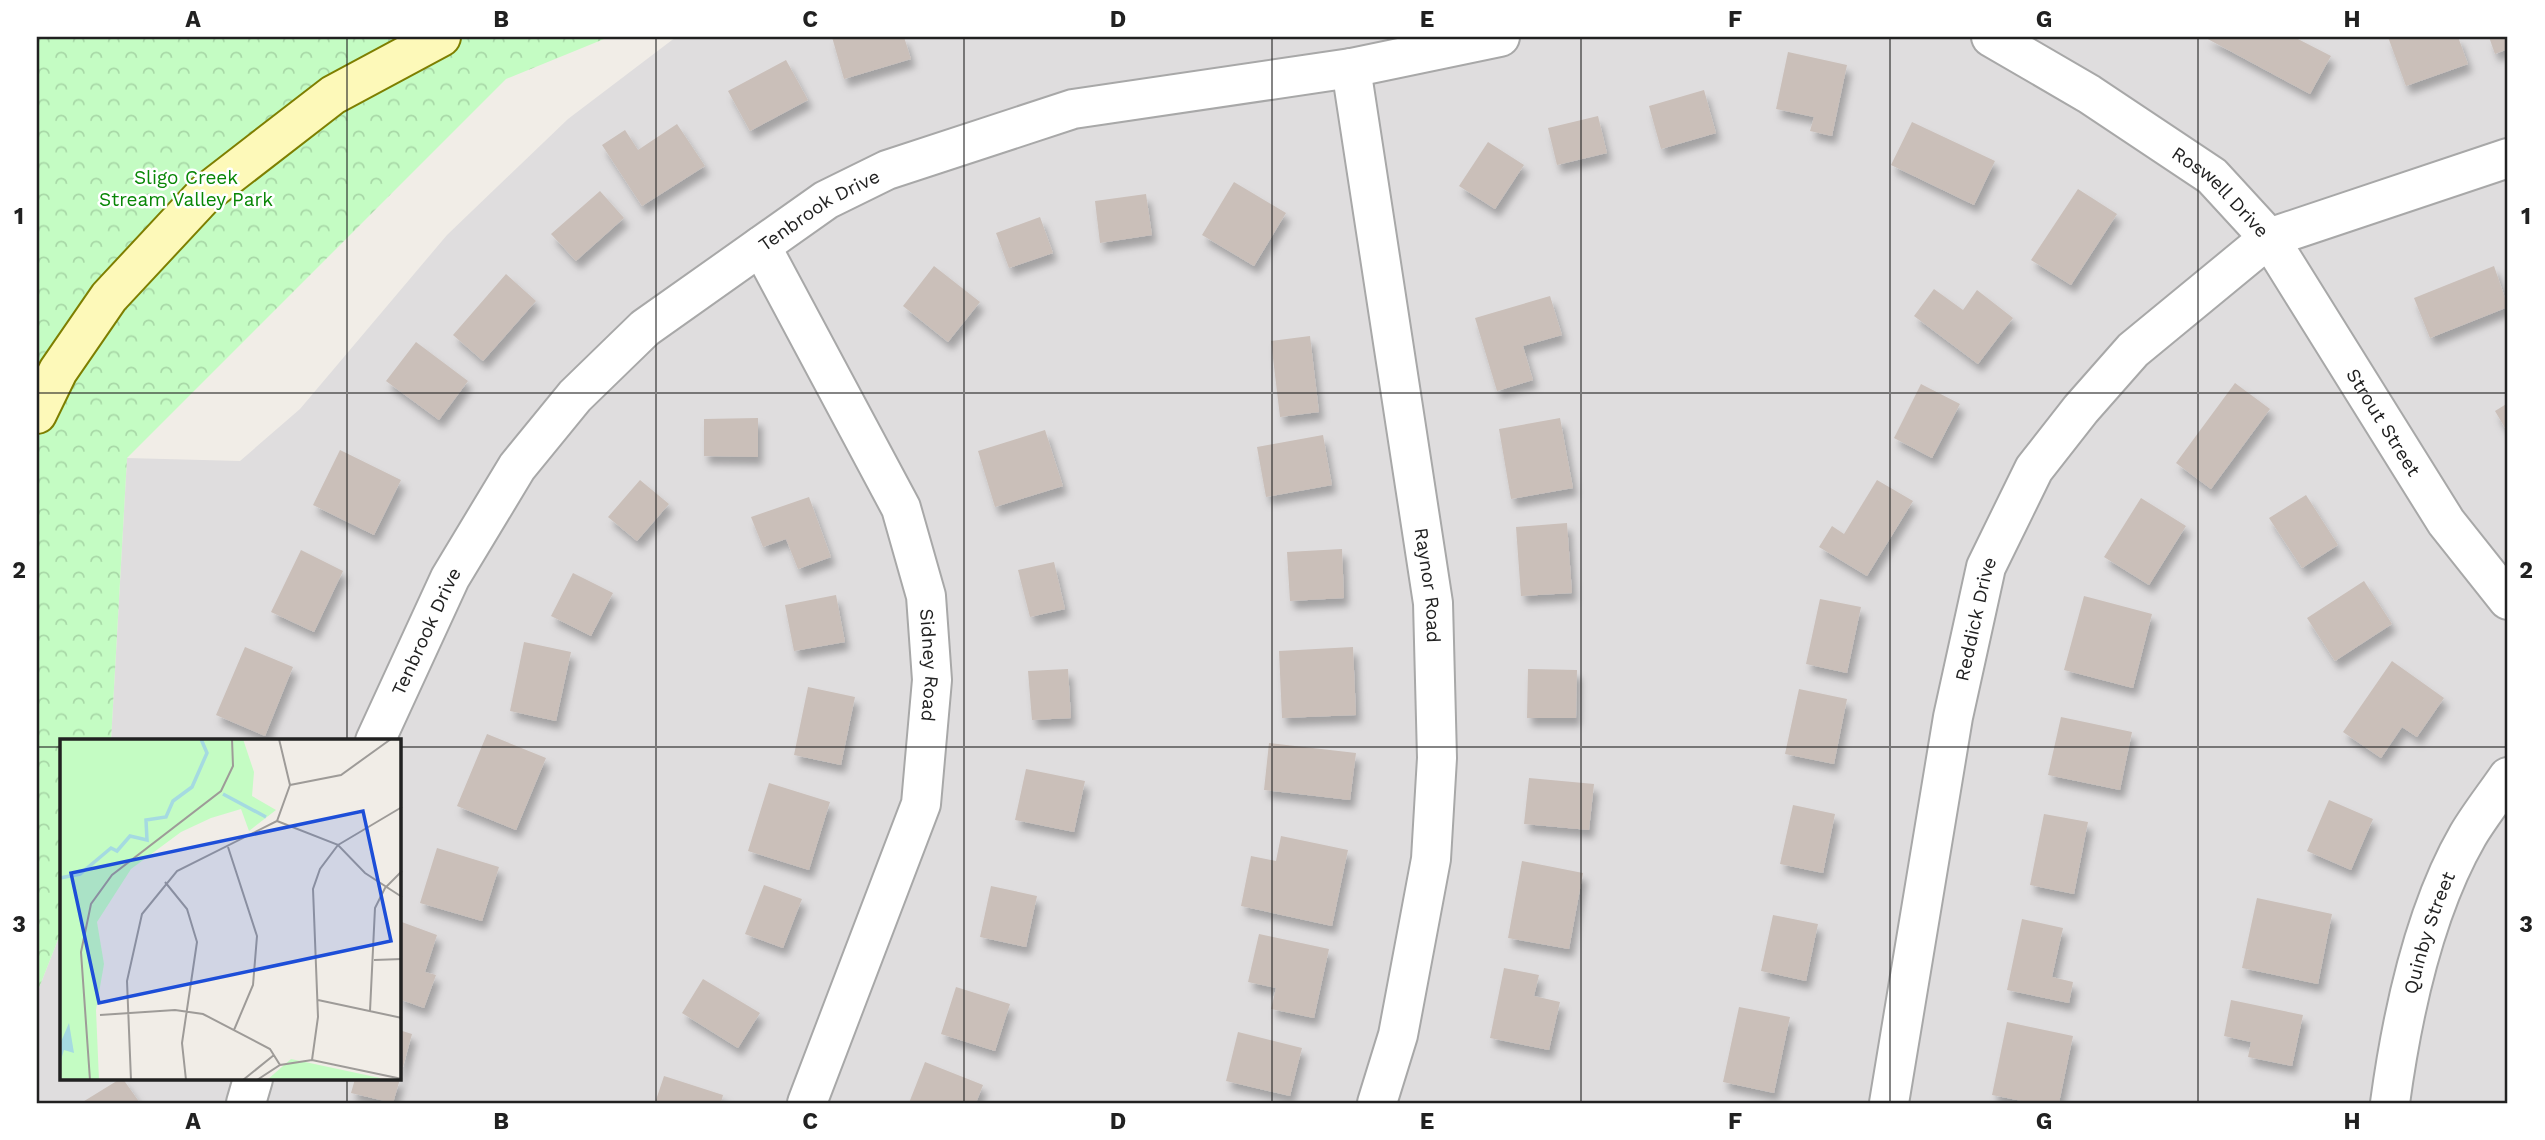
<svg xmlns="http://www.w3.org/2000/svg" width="2545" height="1140" viewBox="0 0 2545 1140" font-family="'Work Sans',sans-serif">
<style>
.residential{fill:#dfddde}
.park{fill:url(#park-crowns)}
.building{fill:#cabfb9;filter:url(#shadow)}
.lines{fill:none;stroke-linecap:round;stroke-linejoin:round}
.street-casing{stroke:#a8a8a8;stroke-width:42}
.secondary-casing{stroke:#7e7f00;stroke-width:42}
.street{stroke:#fff;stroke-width:38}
.secondary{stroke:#fdf9b9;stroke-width:38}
.grid{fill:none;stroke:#212121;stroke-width:2;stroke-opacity:0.55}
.labels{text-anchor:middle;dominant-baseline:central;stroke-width:5;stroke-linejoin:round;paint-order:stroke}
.park-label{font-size:19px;fill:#088706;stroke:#fff}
.street-label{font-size:19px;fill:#212121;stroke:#fff}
.inset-river{fill:none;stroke:#a5dae1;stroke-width:3.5}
.inset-road{fill:none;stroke:#9e9b98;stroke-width:2}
.view{fill:#1d4ed8;fill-opacity:0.15;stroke:#1d4ed8;stroke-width:3.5}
.inset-edge{fill:none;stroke:#212121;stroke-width:3.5}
.neatline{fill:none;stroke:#212121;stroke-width:2.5}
.grid-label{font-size:23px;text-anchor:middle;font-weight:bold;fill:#212121}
</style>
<defs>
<pattern id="park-crowns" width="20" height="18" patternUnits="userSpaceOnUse" patternTransform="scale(1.75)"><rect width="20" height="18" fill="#c4fcc3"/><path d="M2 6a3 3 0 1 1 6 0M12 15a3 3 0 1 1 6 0" fill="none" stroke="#a8d8a7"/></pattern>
<filter id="shadow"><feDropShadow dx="4.5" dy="8" stdDeviation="3.5" flood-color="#0004"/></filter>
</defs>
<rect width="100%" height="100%" fill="#f1ede7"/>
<path class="residential" d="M 676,37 L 2508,37 L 2508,1103 L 37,1103 L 37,993 L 61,932 L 61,1079 L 399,1079 L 399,741 L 111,741 L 127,458 L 240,461 L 300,409 L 447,235 L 568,119 Z"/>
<path class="park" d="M 37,37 L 609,37 L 506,79 L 127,458 L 111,741 L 61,741 L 61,932 L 37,993 Z"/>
<path class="building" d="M 832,37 L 904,37 L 911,59 L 844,79 Z
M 2204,37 L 2294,37 L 2331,56 L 2310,94 Z
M 2388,37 L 2458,37 L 2468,64 L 2406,86 Z
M 2489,37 L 2508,37 L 2508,49 L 2495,54 Z
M 1788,52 L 1847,65 L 1832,136 L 1810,131 L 1814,117 L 1776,109 Z
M 786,60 L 808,100 L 750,131 L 728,91 Z
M 1704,90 L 1716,133 L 1661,149 L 1649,106 Z
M 1598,116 L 1607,153 L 1557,165 L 1548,128 Z
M 1912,122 L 1995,161 L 1974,205 L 1891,165 Z
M 677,124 L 705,166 L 642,206 L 602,145 L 625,130 L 638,150 Z
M 1488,142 L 1524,165 L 1495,209 L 1459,186 Z
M 1234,182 L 1286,213 L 1254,266 L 1202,235 Z
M 2078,189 L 2117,214 L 2071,285 L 2031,260 Z
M 600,191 L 624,218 L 576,261 L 551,234 Z
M 1146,194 L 1152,235 L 1100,243 L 1095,201 Z
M 1040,217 L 1053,253 L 1009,268 L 996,233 Z
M 934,266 L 980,302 L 948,342 L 903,306 Z
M 2494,266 L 2508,307 L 2430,338 L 2414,298 Z
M 506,274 L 536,301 L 483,361 L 453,335 Z
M 1934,289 L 1963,310 L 1977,290 L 2013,318 L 1978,364 L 1914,316 Z
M 1550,296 L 1562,335 L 1523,346 L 1533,380 L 1497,391 L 1475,318 Z
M 1310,336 L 1319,412 L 1280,417 L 1271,341 Z
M 416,342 L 468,381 L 439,420 L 386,381 Z
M 2235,383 L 2270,409 L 2211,489 L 2176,463 Z
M 1921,384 L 1960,404 L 1932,458 L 1894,438 Z
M 2508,403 L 2508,433 L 2495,411 Z
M 758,418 L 758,457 L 704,456 L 704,419 Z
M 1560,418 L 1573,488 L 1511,499 L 1499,429 Z
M 1045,430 L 1063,486 L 995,507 L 978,451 Z
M 1323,435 L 1332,485 L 1266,497 L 1257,447 Z
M 340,450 L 401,480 L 374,535 L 313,505 Z
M 640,480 L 669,504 L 637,541 L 608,517 Z
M 1877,480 L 1913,501 L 1867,576 L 1819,547 L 1832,526 L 1844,534 Z
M 2306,495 L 2338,545 L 2302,568 L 2269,518 Z
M 809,497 L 831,557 L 798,569 L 786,539 L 763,547 L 751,517 Z
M 2141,498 L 2186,526 L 2149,585 L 2104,557 Z
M 1567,523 L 1572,593 L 1521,596 L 1516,527 Z
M 1342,549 L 1344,598 L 1290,601 L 1287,552 Z
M 301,550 L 343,571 L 314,632 L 271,612 Z
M 1054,562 L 1065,609 L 1030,617 L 1018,570 Z
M 573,573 L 613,593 L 591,636 L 551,616 Z
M 2364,581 L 2392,624 L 2335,661 L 2307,618 Z
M 836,595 L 845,642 L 794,651 L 785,605 Z
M 2084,596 L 2152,614 L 2133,688 L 2064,670 Z
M 1820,599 L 1861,607 L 1847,673 L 1806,664 Z
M 524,642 L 571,652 L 556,721 L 510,711 Z
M 245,647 L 293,667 L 265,736 L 216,715 Z
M 1353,647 L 1356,715 L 1282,718 L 1279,651 Z
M 2392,661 L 2444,698 L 2417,737 L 2402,727 L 2381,758 L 2343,732 Z
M 1068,669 L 1071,718 L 1032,720 L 1028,671 Z
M 1528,669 L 1577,670 L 1576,718 L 1527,718 Z
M 808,687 L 855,697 L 841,765 L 794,755 Z
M 1799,689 L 1847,699 L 1834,764 L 1785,754 Z
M 2061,717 L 2132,732 L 2120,790 L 2048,775 Z
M 487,734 L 546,758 L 516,830 L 457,806 Z
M 1269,743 L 1356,753 L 1350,800 L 1264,790 Z
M 1026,769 L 1085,781 L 1074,832 L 1015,820 Z
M 1529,778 L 1594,784 L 1589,830 L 1524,824 Z
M 769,783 L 830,802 L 809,870 L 748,851 Z
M 2329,800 L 2373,819 L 2351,870 L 2307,851 Z
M 1793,805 L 1835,814 L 1823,873 L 1780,864 Z
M 2044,814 L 2088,822 L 2074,894 L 2030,885 Z
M 1281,836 L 1348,850 L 1332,926 L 1241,906 L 1251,856 L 1276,861 Z
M 437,848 L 499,867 L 482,921 L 420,903 Z
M 1522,861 L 1583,873 L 1569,949 L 1508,938 Z
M 764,885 L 802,899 L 783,948 L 745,934 Z
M 991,886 L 1037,896 L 1026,947 L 980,937 Z
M 2257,898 L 2332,914 L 2318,984 L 2242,968 Z
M 1773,915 L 1818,924 L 1806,981 L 1761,971 Z
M 2022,919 L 2063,928 L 2052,977 L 2073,982 L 2069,1003 L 2007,990 Z
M 399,921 L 437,935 L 425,972 L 436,975 L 424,1008 L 399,999 Z
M 1259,934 L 1329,949 L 1314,1018 L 1271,1009 L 1276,988 L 1248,982 Z
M 1504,968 L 1539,975 L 1534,996 L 1560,1002 L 1549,1050 L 1490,1038 Z
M 703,979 L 760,1013 L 738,1048 L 682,1013 Z
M 956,987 L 1010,1004 L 995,1051 L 941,1034 Z
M 2231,1000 L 2303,1015 L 2292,1066 L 2248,1057 L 2251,1042 L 2224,1036 Z
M 1739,1007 L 1790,1017 L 1774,1093 L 1723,1082 Z
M 2007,1022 L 2073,1036 L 2059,1103 L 2032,1103 L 1992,1095 Z
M 399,1030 L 412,1034 L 400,1078 L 399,1078 Z
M 1238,1032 L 1302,1048 L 1290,1096 L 1226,1081 Z
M 925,1062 L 983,1085 L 976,1103 L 909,1103 Z
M 664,1076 L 723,1095 L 721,1103 L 655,1103 Z
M 120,1079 L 123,1079 L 140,1103 L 81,1103 Z
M 355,1079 L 400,1079 L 393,1103 L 351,1093 Z"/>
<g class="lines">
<g class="street-casing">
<g id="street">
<path id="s1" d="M 1991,37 L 2089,94 L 2212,176 L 2269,238 L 2508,158"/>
<path id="s2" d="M 1351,68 L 1433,603 L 1437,758 L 1431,859 L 1398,1035 L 1377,1103"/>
<path id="s3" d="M 761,246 L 901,508 L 926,596 L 932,680 L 921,804 L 807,1103"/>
<path id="s4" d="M 375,741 L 450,578 L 517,467 L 575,396 L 645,328 L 826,200 L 887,170 L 1073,109 L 1351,68 L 1500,37"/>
<path d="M 246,1103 L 253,1079"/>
<path id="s5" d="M 1889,1103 L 1953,717 L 1986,567 L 2034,469 L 2081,409 L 2133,350 L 2269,238 L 2446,522 L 2508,600"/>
<path id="s6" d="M 2390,1103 C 2402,1015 2423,913 2468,835 C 2480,815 2495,796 2508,777"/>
</g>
</g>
<g class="secondary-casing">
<path id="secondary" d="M 37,414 L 58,371 L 109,297 L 205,194 L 333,95 L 441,37"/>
</g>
<use href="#street" class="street"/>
<use href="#secondary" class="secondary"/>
</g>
<path class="grid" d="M 347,37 L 347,741M 656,37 L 656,1103M 964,37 L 964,1103M 1272,37 L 1272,1103M 1581,37 L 1581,1103M 1890,37 L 1890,1103M 2198,37 L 2198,1103M 37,393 L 2508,393M 37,747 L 61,747M 399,747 L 2508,747M 347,1079 L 347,1103"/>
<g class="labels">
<g class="park-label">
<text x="186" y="177">Sligo Creek<tspan x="186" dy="22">Stream Valley Park</tspan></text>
</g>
<g class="street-label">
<text stroke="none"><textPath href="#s1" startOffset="278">Roswell Drive</textPath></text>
<text stroke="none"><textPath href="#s4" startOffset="709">Tenbrook Drive</textPath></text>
<text stroke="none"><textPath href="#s5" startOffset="1202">Strout Street</textPath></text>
<text stroke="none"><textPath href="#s2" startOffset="523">Raynor Road</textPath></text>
<text stroke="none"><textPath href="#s5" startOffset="492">Reddick Drive</textPath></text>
<text stroke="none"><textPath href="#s4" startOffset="121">Tenbrook Drive</textPath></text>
<text stroke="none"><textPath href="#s3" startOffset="458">Sidney Road</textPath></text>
<text stroke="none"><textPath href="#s6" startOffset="175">Quinby Street</textPath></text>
</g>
</g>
<g transform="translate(60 739)">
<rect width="341" height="341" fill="#f1ede7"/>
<path d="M 0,0 L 183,0 L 194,33 L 192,57 L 216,71 L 189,92 L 181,70 L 151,79 L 121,93 L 71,130 L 37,183 L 44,225 L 36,271 L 39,341 L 0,341 ZM 231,320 L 320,339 L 320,341 L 207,341 Z" fill="#c4fcc3"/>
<path d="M 9,284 L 14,314 L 4,311 L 0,324 L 0,305 Z" fill="#a5dae1"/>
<path class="inset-river" d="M 163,55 L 206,78M 0,139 L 20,135 L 51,109 L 57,112 L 70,97 L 87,101 L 86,81 L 106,78 L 113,62 L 132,48 L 147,14 L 141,0"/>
<path class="inset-road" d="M 230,46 L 281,36 L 331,0M 217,82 L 278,106 L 342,68M 168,108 L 197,197 L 193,246 L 174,291M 105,143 L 127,170 L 137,203 L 122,304 L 126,341M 314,221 L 342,220M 258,261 L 342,279M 310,272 L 315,169 L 325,149 L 342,132M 40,276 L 115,271 L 143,275 L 210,310 L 220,326M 252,321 L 258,278 L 253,150 L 260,130 L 278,106 L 305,134 L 342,158M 30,341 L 21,213 L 31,165 L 52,136 L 161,52 L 173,27 L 172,0M 71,341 L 67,242 L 82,175 L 117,132 L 217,82 L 230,46 L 219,0M 183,341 L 214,316M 197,341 L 220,326 L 252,321 L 342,340"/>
<path class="view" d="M 303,72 L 331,202 L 39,264 L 11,134 Z"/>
<rect width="341" height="341" class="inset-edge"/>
</g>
<rect width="2545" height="1140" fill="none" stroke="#ffffff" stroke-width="77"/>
<rect x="38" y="38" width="2468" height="1064" class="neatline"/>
<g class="grid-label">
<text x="193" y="27">A</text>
<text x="501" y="27">B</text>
<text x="810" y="27">C</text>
<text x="1118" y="27">D</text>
<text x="1427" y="27">E</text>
<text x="1735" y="27">F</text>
<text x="2044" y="27">G</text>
<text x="2352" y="27">H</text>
<text x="19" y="224">1</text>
<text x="2526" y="224">1</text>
<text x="19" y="578">2</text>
<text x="2526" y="578">2</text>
<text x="19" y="932">3</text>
<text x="2526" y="932">3</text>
<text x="193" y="1129">A</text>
<text x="501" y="1129">B</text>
<text x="810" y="1129">C</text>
<text x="1118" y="1129">D</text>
<text x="1427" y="1129">E</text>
<text x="1735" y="1129">F</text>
<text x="2044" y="1129">G</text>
<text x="2352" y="1129">H</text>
</g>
</svg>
